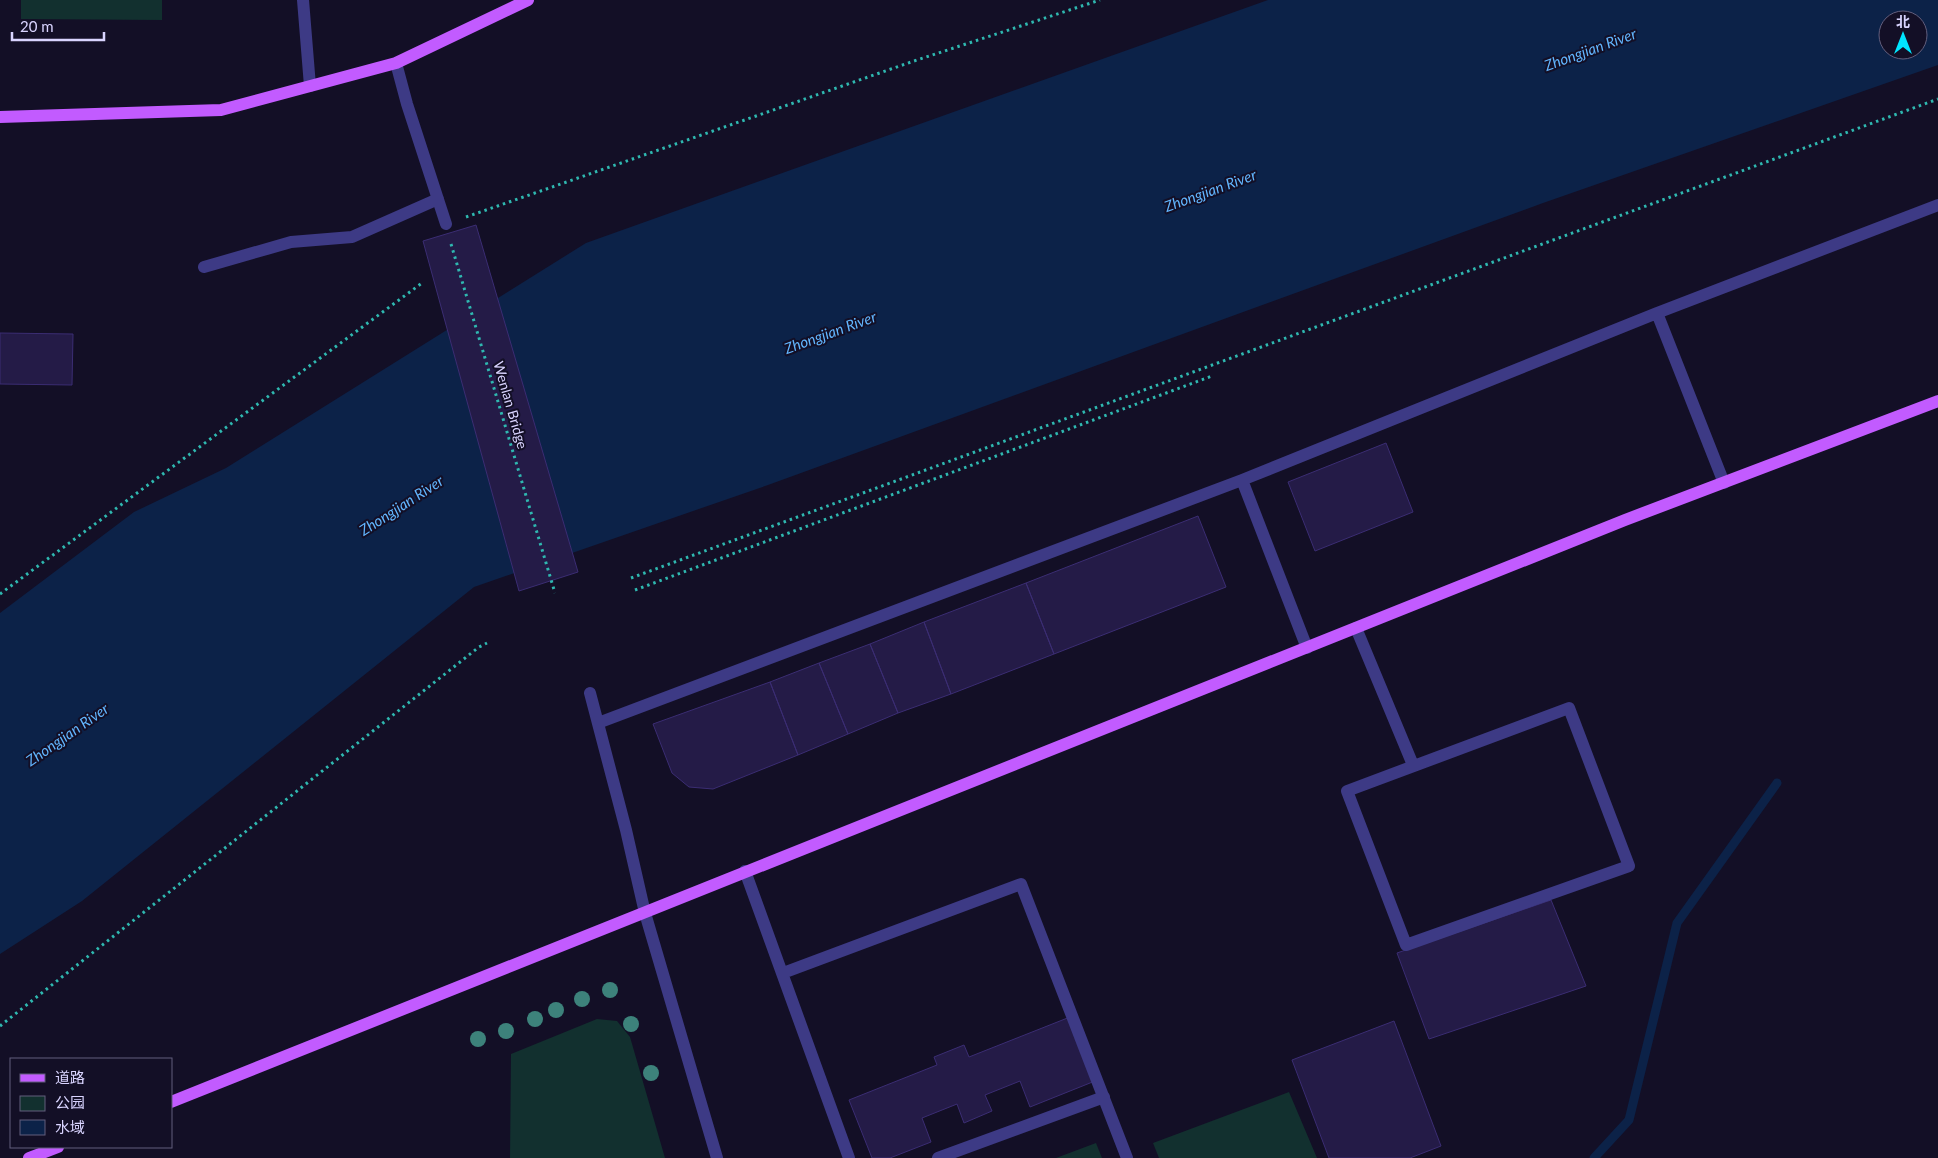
<svg xmlns="http://www.w3.org/2000/svg" width="1938" height="1158" viewBox="0 0 1938 1158" font-family="Lato,'Noto Sans SC',sans-serif">
<style>
.green{fill:#12302f}
.water{fill:#0c2248;fill-rule:evenodd}
.lines{fill:none;stroke-linecap:round;stroke-linejoin:round}
.stream{stroke:#0c2248;stroke-width:9}
.building{fill:#241b47;stroke:#3b2d73}
.path{stroke:#2fb8b0;stroke-width:3;stroke-dasharray:2.5 4;stroke-linecap:butt}
.minor{stroke:#3d3a85;stroke-width:12}
.major{stroke:#c25bff;stroke-width:12}
.tree{fill:#3d827b}
.labels{text-anchor:middle;dominant-baseline:central;stroke-width:4;stroke-linejoin:round;paint-order:stroke}
.street-label{font-size:14px;fill:#d9d4ff;stroke:#130f26}
.water-label{font-size:15px;font-style:italic;fill:#62b6ff;stroke:#130f26}
</style>
<rect width="100%" height="100%" fill="#130f26"/>
<path class="green" d="M 21,0 L 162,0 L 162,20 L 21,19 Z
M 597,1019 L 617,1021 L 630,1037 L 665,1158 L 510,1158 L 511,1054 Z
M 1289,1092 L 1317,1158 L 1159,1158 L 1153,1143 Z
M 1096,1143 L 1102,1158 L 1056,1158 Z"/>
<path class="water" d="M 1268,0 L 1938,0 L 1938,65 L 1543,203 L 768,485 L 474,587 L 82,901 L 0,954 L 0,613 L 134,512 L 226,468 L 586,243 ZM 1888,20 L 1918,20 L 1918,50 L 1888,50 Z"/>
<g class="lines">
<path class="stream" d="M 1594,1158 L 1629,1120 L 1677,923 L 1777,783"/>
</g>
<path class="building" d="M 476,225 L 578,572 L 519,591 L 423,241 Z
M 0,333 L 73,334 L 72,385 L 0,384 Z
M 1386,443 L 1413,512 L 1315,551 L 1288,482 Z
M 1198,516 L 1226,587 L 1054,654 L 1026,583 Z
M 1026,583 L 1054,654 L 951,694 L 924,622 Z
M 924,622 L 951,694 L 898,713 L 870,644 Z
M 870,644 L 898,713 L 848,734 L 819,663 Z
M 819,663 L 848,734 L 798,755 L 770,682 Z
M 770,682 L 798,755 L 713,789 L 689,787 L 672,773 L 653,724 Z
M 1551,900 L 1586,986 L 1429,1039 L 1397,953 Z
M 1070,1017 L 1095,1081 L 1030,1107 L 1020,1081 L 985,1095 L 992,1111 L 964,1123 L 957,1104 L 922,1118 L 931,1142 L 890,1158 L 872,1158 L 849,1100 L 937,1065 L 934,1057 L 964,1045 L 969,1057 Z
M 1394,1021 L 1441,1146 L 1410,1158 L 1329,1158 L 1292,1060 Z"/>
<g class="lines">
<path class="path" d="M 466,217 L 914,61 L 1100,0
M 451,244 L 555,593
M 631,578 L 1938,99
M 635,590 L 1212,376
M 0,594 L 422,283
M 0,1026 L 479,647 L 487,643"/>
<path class="minor" d="M 303,0 L 310,86
M 396,63 L 407,104 L 446,224
M 204,267 L 291,242 L 352,237 L 438,199
M 1242,480 L 1307,648
M 1724,483 L 1657,313 L 1938,205
M 1356,628 L 1413,765
M 590,693 L 626,830 L 645,913 L 717,1158
M 1569,708 L 1629,866 L 1406,945 L 1347,791 Z
M 598,723 L 1242,480 L 1657,313
M 745,871 L 849,1158
M 783,973 L 1021,884 L 1127,1158
M 938,1158 L 1104,1097"/>
<path class="major" d="M 0,117 L 221,110 L 396,63 L 528,0
M 171,1102 L 1625,520 L 1938,401
M 29,1158 L 58,1147"/>
</g>
<g class="tree">
<circle cx="610" cy="990" r="8"/>
<circle cx="582" cy="999" r="8"/>
<circle cx="556" cy="1010" r="8"/>
<circle cx="535" cy="1019" r="8"/>
<circle cx="631" cy="1024" r="8"/>
<circle cx="506" cy="1031" r="8"/>
<circle cx="478" cy="1039" r="8"/>
<circle cx="651" cy="1073" r="8"/>
</g>
<g class="labels">
<g class="street-label">
<text transform="translate(511 405) rotate(74)">Wenlan Bridge</text>
</g>
<g class="water-label">
<text transform="translate(1590 49) rotate(-20)">Zhongjian River</text>
<text transform="translate(1210 190) rotate(-20)">Zhongjian River</text>
<text transform="translate(830 332) rotate(-20)">Zhongjian River</text>
<text transform="translate(401 505) rotate(-33)">Zhongjian River</text>
<text transform="translate(67 734) rotate(-35)">Zhongjian River</text>
</g>
</g>
<rect x="10" y="1058" width="162" height="90" fill="#130f26" stroke="#625e7d"/>
<rect x="20" y="1074" width="25" height="8" fill="#c25bff" stroke="#625e7d"/>
<text x="55" y="1083" font-size="15" fill="#d9d4ff">道路</text>
<rect x="20" y="1096" width="25" height="15" fill="#12302f" stroke="#625e7d"/>
<text x="55" y="1108" font-size="15" fill="#d9d4ff">公园</text>
<rect x="20" y="1120" width="25" height="15" fill="#0c2248" stroke="#625e7d"/>
<text x="55" y="1133" font-size="15" fill="#d9d4ff">水域</text>
<g transform="translate(1903 35)"><circle r="24" fill="#130f26" stroke="#625e7d"/>
<path d="M0-4L9 19L0 12L-9 19Z" fill="#00e5ff"/>
<text y="-8" font-size="14" font-weight="bold" text-anchor="middle" fill="#d9d4ff">北</text>
</g>
<path d="M12 32v8h92v-8" fill="none" stroke="#d9d4ff" stroke-width="2.5"/>
<text x="20" y="32" font-size="15" fill="#d9d4ff" stroke="#130f26" stroke-width="4" paint-order="stroke">20 m</text>
</svg>
